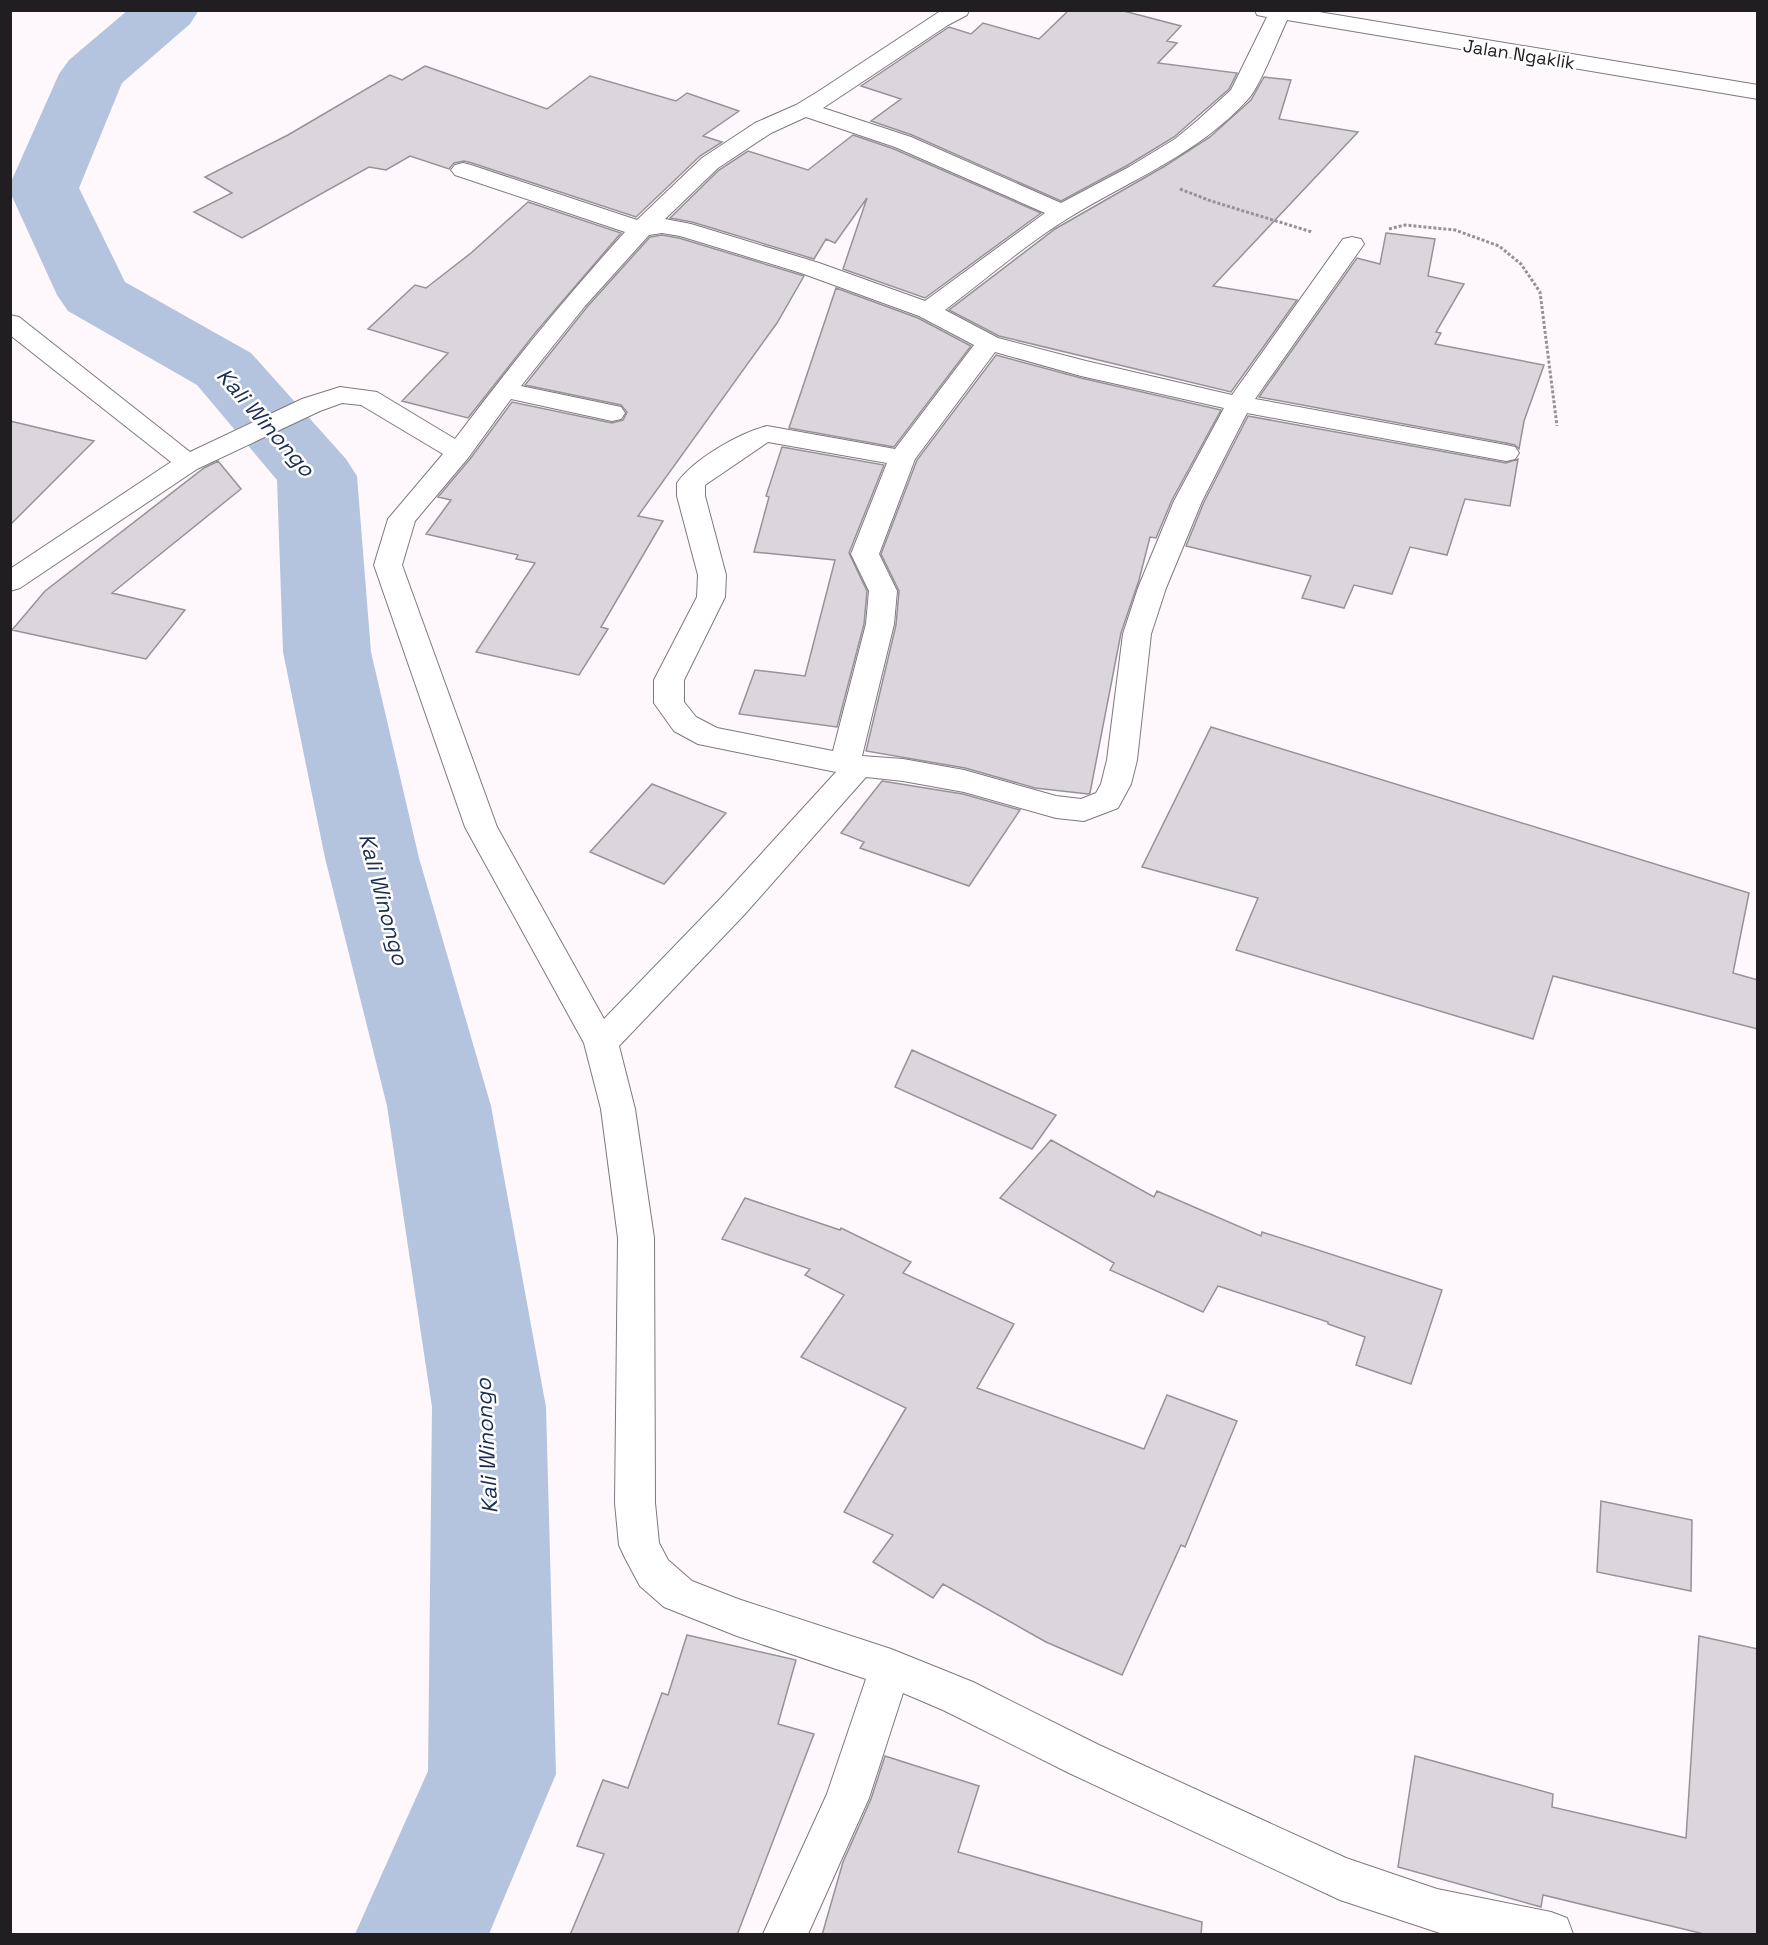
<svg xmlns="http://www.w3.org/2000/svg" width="1768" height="1945" viewBox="0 0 1768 1945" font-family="'Space Grotesk',sans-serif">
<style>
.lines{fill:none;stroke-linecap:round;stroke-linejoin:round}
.river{fill:#b5c4de;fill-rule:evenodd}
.building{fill:#dbd6db;stroke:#979297;stroke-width:1.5}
.minor-casing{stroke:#7e797e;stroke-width:2}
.path{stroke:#959194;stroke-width:3;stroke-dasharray:3 2;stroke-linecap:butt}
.minor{fill:#fff;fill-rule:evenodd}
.labels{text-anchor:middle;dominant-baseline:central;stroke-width:5;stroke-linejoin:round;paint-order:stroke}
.far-street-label{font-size:18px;fill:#201e20;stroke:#fff}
.water-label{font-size:22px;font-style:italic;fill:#1b2d52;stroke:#fff}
</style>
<rect width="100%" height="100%" fill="#fef8fd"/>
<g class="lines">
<path class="river" d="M 128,10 L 199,10 L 190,24 L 122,83 L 79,188 L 125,282 L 251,353 L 346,459 L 357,476 L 371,652 L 419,858 L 491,1106 L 546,1407 L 556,1774 L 489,1934 L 355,1934 L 428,1771 L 432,1407 L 387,1106 L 325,858 L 283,652 L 277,480 L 197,385 L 68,311 L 57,295 L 10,192 L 10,184 L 59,74 L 69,60 Z"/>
</g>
<path class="building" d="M 1069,10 L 1120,10 L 1181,26 L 1167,41 L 1177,43 L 1158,63 L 1237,73 L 1229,89 L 1174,137 L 1128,165 L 1061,201 L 912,135 L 871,121 L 901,99 L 861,86 L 949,27 L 971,34 L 983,23 L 1039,39 Z
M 425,66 L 547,109 L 590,76 L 676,101 L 687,93 L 739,111 L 703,136 L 722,142 L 700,156 L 636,217 L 472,163 L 464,161 L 454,163 L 449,169 L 410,156 L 386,170 L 369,167 L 242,238 L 194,212 L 232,193 L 205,177 L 288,135 L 390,75 L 402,80 Z
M 1264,77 L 1291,80 L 1279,119 L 1358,132 L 1213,286 L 1297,300 L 1231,392 L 999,336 L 949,310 L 1055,229 L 1165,166 L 1210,137 L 1251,100 Z
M 853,135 L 894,149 L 1041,213 L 925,298 L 843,269 L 867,198 L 835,243 L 826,239 L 814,259 L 692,222 L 670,218 L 719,170 L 748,151 L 808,170 Z
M 528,202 L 621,233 L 536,332 L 468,418 L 402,401 L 448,353 L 368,329 L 415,285 L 426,288 L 471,253 Z
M 1386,233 L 1435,239 L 1428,276 L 1464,284 L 1436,332 L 1441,333 L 1435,344 L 1544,365 L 1524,421 L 1519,449 L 1515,445 L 1506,443 L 1259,397 L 1357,258 L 1380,264 Z
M 662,235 L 679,238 L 804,276 L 777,323 L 638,516 L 663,521 L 601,627 L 608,629 L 579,675 L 476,652 L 535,563 L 516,559 L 518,555 L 426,534 L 451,500 L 438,497 L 470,459 L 512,402 L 612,423 L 623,420 L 627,412 L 621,405 L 525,385 L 587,307 L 650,237 Z
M 836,288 L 918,318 L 971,346 L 894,447 L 789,428 Z
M 996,355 L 1081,378 L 1221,410 L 1172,500 L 1156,538 L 1150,537 L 1139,580 L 1121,633 L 1090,793 L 1088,794 L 1035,788 L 965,768 L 866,751 L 896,625 L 899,591 L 881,554 L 917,460 Z
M 1248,416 L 1506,463 L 1518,459 L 1510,506 L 1465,499 L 1447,555 L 1410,547 L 1392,594 L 1354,585 L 1344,608 L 1302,598 L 1311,576 L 1186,546 L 1204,502 Z
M 10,421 L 94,441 L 10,525 Z
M 782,447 L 884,465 L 849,553 L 867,591 L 864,624 L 837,727 L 739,714 L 755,670 L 805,676 L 835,560 L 754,552 L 769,497 L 766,496 Z
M 218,461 L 241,489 L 112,593 L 185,610 L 146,659 L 12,630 L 45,591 L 204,468 Z
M 1211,727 L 1749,893 L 1733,973 L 1758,980 L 1758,1029 L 1553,976 L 1533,1039 L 1236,950 L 1258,898 L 1142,867 Z
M 882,781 L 963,794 L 1020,810 L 969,886 L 860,848 L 864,842 L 841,833 Z
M 652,784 L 726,813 L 664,884 L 590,852 Z
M 912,1050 L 1056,1115 L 1032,1149 L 895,1087 Z
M 1051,1140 L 1154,1197 L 1157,1191 L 1261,1236 L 1262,1232 L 1442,1290 L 1411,1384 L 1356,1365 L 1365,1337 L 1328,1324 L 1328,1322 L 1218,1286 L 1203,1312 L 1110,1270 L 1114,1263 L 1000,1198 Z
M 745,1198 L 840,1230 L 841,1228 L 911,1262 L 903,1273 L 1014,1324 L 977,1388 L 1144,1449 L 1167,1395 L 1237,1421 L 1185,1547 L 1181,1545 L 1122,1675 L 1046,1642 L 943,1584 L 933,1598 L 873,1562 L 893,1535 L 844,1512 L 906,1408 L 801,1357 L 844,1295 L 805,1275 L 810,1269 L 722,1239 Z
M 1601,1501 L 1692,1520 L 1691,1591 L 1597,1572 Z
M 687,1635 L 796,1660 L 778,1724 L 814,1734 L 737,1935 L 570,1935 L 604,1854 L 577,1846 L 603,1780 L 628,1788 L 662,1693 L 668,1695 Z
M 1699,1636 L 1758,1649 L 1758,1935 L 1708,1935 L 1543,1895 L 1541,1907 L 1398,1867 L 1415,1756 L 1553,1794 L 1552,1807 L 1686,1838 Z
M 885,1756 L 979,1786 L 958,1852 L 1202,1922 L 1201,1935 L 822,1935 L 843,1862 L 871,1799 Z"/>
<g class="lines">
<g class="minor-casing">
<path id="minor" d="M 942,10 L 969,10 L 967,15 L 948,25 L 823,108 L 911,137 L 1061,203 L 1129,167 L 1175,139 L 1198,120 L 1231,90 L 1267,17 L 1257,15 L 1255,10 L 1307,10 L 1758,85 L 1758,99 L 1287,20 C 1278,39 1261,84 1249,98 C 1199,154 1132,179 1070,217 C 1026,244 986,279 945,310 L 998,338 L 1086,361 L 1232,395 L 1343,239 L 1352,237 L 1361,239 L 1364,244 L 1255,399 L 1506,445 L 1515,447 L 1519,453 L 1515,459 L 1506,461 L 1247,413 L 1202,501 L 1166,588 L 1151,634 L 1137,760 L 1131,784 L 1118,808 L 1084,821 L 1056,818 L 964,792 L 903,781 L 866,777 L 744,915 L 619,1046 L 635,1109 L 654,1238 L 655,1503 L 659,1543 L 668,1560 L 692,1581 L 738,1599 L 891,1649 L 973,1682 L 1099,1745 L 1346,1858 L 1437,1889 L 1551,1912 L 1567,1918 L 1573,1934 L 1443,1934 L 1340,1900 L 1069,1773 L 943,1710 L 903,1693 L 869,1798 L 808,1934 L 763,1934 L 827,1794 L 866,1679 L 737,1636 L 664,1607 L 640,1586 L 625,1558 L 619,1545 L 615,1503 L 618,1238 L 601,1109 L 584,1043 L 465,827 L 374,565 L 388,519 L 443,454 L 361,405 L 342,403 L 320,411 L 197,469 L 20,588 L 10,591 L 10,569 L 171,462 L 10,335 L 10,315 L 19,317 L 190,452 L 302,399 L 340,387 L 377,392 L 455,439 C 509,367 565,298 625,232 L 455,175 L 451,170 L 455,165 L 463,163 L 471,165 L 637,220 L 702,158 L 755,123 L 796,105 L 819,91 ZM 806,117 L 895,147 L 1045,213 L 925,301 L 819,263 L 691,224 L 665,219 L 718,168 L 771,133 ZM 662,233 L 680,236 L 801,273 L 919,316 L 974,345 L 895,449 L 767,426 C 739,433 694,459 677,483 L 677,496 L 698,575 L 697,597 L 654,680 L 654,703 L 674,731 L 698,744 L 836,772 L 721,898 L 604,1019 L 497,827 L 402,565 L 415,521 L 468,458 L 511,399 L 612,421 L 621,419 L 625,413 L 621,407 L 521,386 L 585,306 L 649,235 ZM 995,352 L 1081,376 L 1224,408 L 1174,501 L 1138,588 L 1123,634 L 1107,760 L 1101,784 L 1096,793 L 1081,799 L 1056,796 L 964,770 L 903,759 L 862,756 L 894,624 L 897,591 L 879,554 L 915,459 ZM 768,442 L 887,463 L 851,554 L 869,591 L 866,624 L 833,751 L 717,728 L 696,717 L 684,702 L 684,680 L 725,597 L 726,575 L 705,496 L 705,485 Z"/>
</g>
<path class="path" d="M 1180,189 L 1211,201 L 1312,232
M 1389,229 L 1405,225 L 1455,230 L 1499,246 L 1521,264 L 1540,292 L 1557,426"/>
<use href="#minor" class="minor"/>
</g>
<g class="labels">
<g class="far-street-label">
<text transform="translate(1519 54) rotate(9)">Jalan Ngaklik</text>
</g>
<g class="water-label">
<text transform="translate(266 422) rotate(49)">Kali Winongo</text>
<text transform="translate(384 899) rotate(75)">Kali Winongo</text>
<text transform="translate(486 1446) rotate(-93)">Kali Winongo</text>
</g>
</g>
<rect width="1768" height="1945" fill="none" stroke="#201e20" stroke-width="24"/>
</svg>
